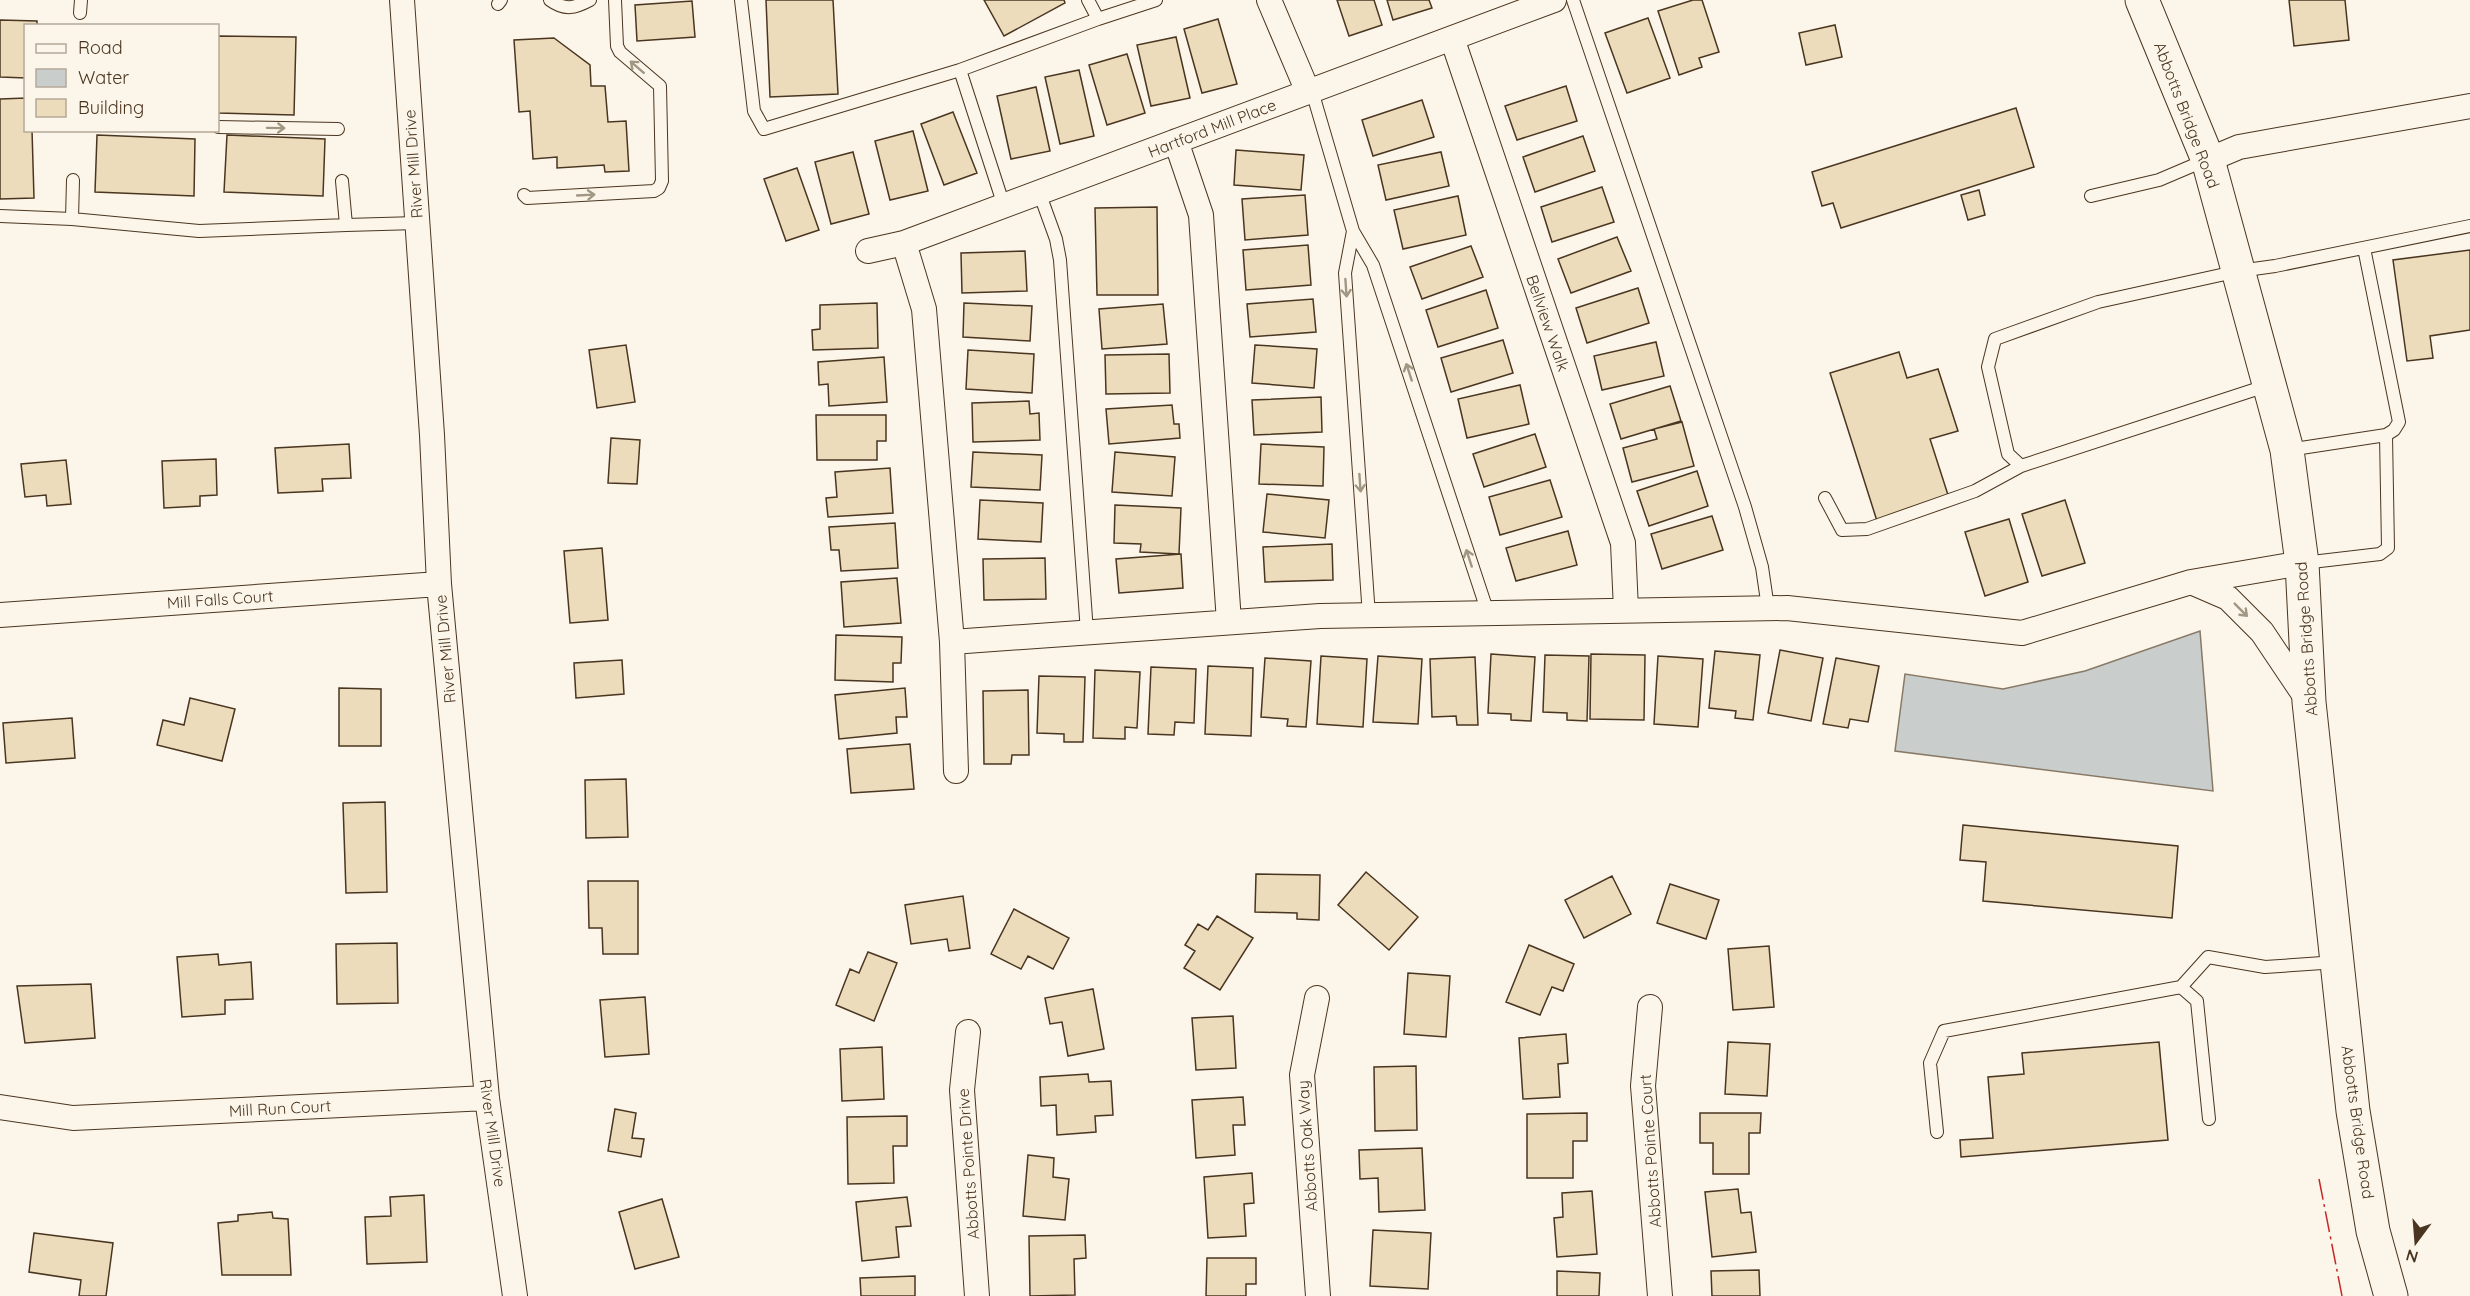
<svg xmlns="http://www.w3.org/2000/svg" width="2470" height="1296" viewBox="0 0 2470 1296" font-family="Quicksand,sans-serif">
<style>
.water{fill:#c9cecd;stroke:#887966;stroke-width:1.5}
.building{fill:#ecdcbc;stroke:#4a3520;stroke-width:1.5}
.lines{fill:none;stroke-linecap:round;stroke-linejoin:round}
.service-casing{stroke:#4a3520;stroke-width:14}
.minor-casing{stroke:#4a3520;stroke-width:26}
.secondary-casing{stroke:#4a3520;stroke-width:35}
.service{stroke:#fbf6e9;stroke-width:12}
.minor{stroke:#fbf6e9;stroke-width:24}
.secondary{stroke:#fbf6e9;stroke-width:33}
.power{stroke:#c62828;stroke-width:1.5;stroke-dasharray:21 4.5 3 4.5;stroke-linecap:butt}
.oneway{stroke:#a29684}
.labels{text-anchor:middle;dominant-baseline:central;stroke-width:4.5;stroke-linejoin:round;paint-order:stroke}
.street-label{font-size:16px;fill:#4a3520;stroke:#fbf6e9}
</style>
<rect width="100%" height="100%" fill="#fbf6e9"/>
<path class="water" d="M 2200,631 L 2213,791 L 1895,751 L 1905,674 L 2003,689 L 2085,671 Z"/>
<path class="building" d="M 766,0 L 833,0 L 838,94 L 770,97 Z
M 984,0 L 1064,0 L 1065,3 L 1004,36 Z
M 1337,0 L 1374,0 L 1382,25 L 1349,36 Z
M 1387,0 L 1429,0 L 1432,8 L 1393,20 Z
M 1693,0 L 1702,0 L 1719,52 L 1699,58 L 1702,67 L 1679,75 L 1658,11 Z
M 2289,0 L 2345,0 L 2349,40 L 2294,46 Z
M 692,1 L 695,37 L 637,41 L 635,5 Z
M 1648,18 L 1670,78 L 1627,93 L 1605,33 Z
M 1218,19 L 1237,84 L 1202,93 L 1184,29 Z
M 0,20 L 37,21 L 37,26 L 26,26 L 26,78 L 0,77 Z
M 1835,25 L 1842,57 L 1806,65 L 1799,33 Z
M 218,36 L 296,37 L 294,115 L 218,113 Z
M 1176,37 L 1190,98 L 1151,106 L 1137,45 Z
M 554,38 L 590,65 L 591,86 L 605,86 L 608,122 L 626,121 L 629,171 L 605,172 L 604,165 L 557,168 L 557,157 L 533,159 L 530,111 L 519,112 L 514,40 Z
M 1127,54 L 1145,113 L 1107,125 L 1089,65 Z
M 1079,70 L 1094,136 L 1060,144 L 1045,77 Z
M 1566,86 L 1577,121 L 1517,140 L 1505,106 Z
M 1036,87 L 1050,151 L 1011,159 L 997,96 Z
M 26,98 L 26,130 L 32,130 L 34,198 L 0,199 L 0,99 Z
M 1422,100 L 1434,137 L 1373,156 L 1362,120 Z
M 2016,108 L 2034,167 L 1841,228 L 1833,203 L 1822,206 L 1812,172 Z
M 953,112 L 977,173 L 944,185 L 921,124 Z
M 913,131 L 928,191 L 890,200 L 875,141 Z
M 97,135 L 195,139 L 194,196 L 95,192 Z
M 227,135 L 325,139 L 323,196 L 224,192 Z
M 1583,136 L 1595,171 L 1535,192 L 1523,157 Z
M 1236,150 L 1304,155 L 1301,190 L 1234,185 Z
M 853,152 L 869,214 L 831,224 L 815,162 Z
M 1441,152 L 1449,186 L 1386,200 L 1378,165 Z
M 797,168 L 819,230 L 786,241 L 764,179 Z
M 1602,187 L 1614,222 L 1552,242 L 1541,207 Z
M 1979,190 L 1985,215 L 1968,220 L 1961,195 Z
M 1305,195 L 1308,235 L 1245,240 L 1242,199 Z
M 1458,196 L 1466,235 L 1403,249 L 1394,210 Z
M 1157,207 L 1158,295 L 1097,295 L 1095,208 Z
M 1617,237 L 1631,271 L 1571,293 L 1558,259 Z
M 1308,245 L 1311,285 L 1246,290 L 1243,250 Z
M 1471,246 L 1483,277 L 1422,299 L 1410,267 Z
M 2470,250 L 2470,330 L 2430,336 L 2433,358 L 2407,361 L 2393,260 Z
M 1025,251 L 1027,291 L 962,293 L 961,253 Z
M 1638,288 L 1649,323 L 1587,343 L 1576,308 Z
M 1486,290 L 1498,328 L 1438,347 L 1426,310 Z
M 1313,299 L 1316,332 L 1250,337 L 1247,304 Z
M 877,303 L 878,348 L 813,350 L 812,330 L 820,329 L 820,305 Z
M 964,303 L 1032,306 L 1030,341 L 963,337 Z
M 1163,304 L 1167,344 L 1102,349 L 1099,309 Z
M 1503,340 L 1513,373 L 1451,392 L 1441,358 Z
M 1656,342 L 1664,376 L 1602,390 L 1594,356 Z
M 626,345 L 635,402 L 597,408 L 589,350 Z
M 1255,345 L 1317,349 L 1314,388 L 1252,383 Z
M 968,350 L 1034,354 L 1032,393 L 966,389 Z
M 1899,352 L 1907,378 L 1938,369 L 1958,431 L 1930,439 L 1949,498 L 1877,521 L 1830,373 Z
M 1169,354 L 1170,393 L 1106,394 L 1105,355 Z
M 884,357 L 887,402 L 829,406 L 828,384 L 819,385 L 818,362 Z
M 1520,385 L 1529,424 L 1467,438 L 1458,399 Z
M 1670,386 L 1681,421 L 1621,439 L 1610,404 Z
M 1321,397 L 1322,432 L 1254,435 L 1252,400 Z
M 1029,401 L 1030,414 L 1039,413 L 1040,440 L 973,442 L 972,403 Z
M 1172,405 L 1174,424 L 1179,424 L 1180,438 L 1109,444 L 1106,409 Z
M 816,415 L 886,415 L 886,441 L 877,441 L 877,460 L 817,460 Z
M 1682,422 L 1694,466 L 1632,482 L 1623,448 L 1657,439 L 1654,429 Z
M 1535,434 L 1546,467 L 1484,487 L 1473,454 Z
M 611,438 L 640,440 L 637,484 L 608,483 Z
M 349,444 L 351,478 L 322,479 L 323,491 L 278,493 L 275,448 Z
M 1261,444 L 1324,447 L 1323,486 L 1259,484 Z
M 973,452 L 1042,455 L 1040,490 L 971,487 Z
M 1115,452 L 1175,457 L 1172,496 L 1112,492 Z
M 216,459 L 217,495 L 200,496 L 200,506 L 164,508 L 162,461 Z
M 66,460 L 71,504 L 47,506 L 46,495 L 25,497 L 21,464 Z
M 890,468 L 893,513 L 828,517 L 826,498 L 837,497 L 835,472 Z
M 1697,471 L 1708,506 L 1649,526 L 1637,491 Z
M 1550,480 L 1562,517 L 1500,535 L 1489,497 Z
M 1267,494 L 1329,500 L 1325,538 L 1263,532 Z
M 980,500 L 1043,503 L 1041,542 L 978,539 Z
M 2065,500 L 2085,563 L 2042,576 L 2022,514 Z
M 1115,505 L 1181,508 L 1179,554 L 1140,552 L 1141,544 L 1114,543 Z
M 1712,516 L 1723,550 L 1662,569 L 1651,534 Z
M 2009,519 L 2028,582 L 1985,596 L 1965,532 Z
M 895,523 L 898,568 L 841,571 L 839,550 L 831,550 L 829,527 Z
M 1568,531 L 1577,565 L 1516,581 L 1506,548 Z
M 1332,544 L 1333,580 L 1265,582 L 1263,547 Z
M 602,548 L 608,620 L 570,623 L 564,551 Z
M 1181,554 L 1183,588 L 1119,593 L 1116,559 Z
M 1045,558 L 1046,599 L 984,600 L 983,559 Z
M 897,578 L 901,623 L 844,627 L 841,582 Z
M 836,635 L 902,637 L 901,663 L 893,663 L 893,682 L 835,680 Z
M 1780,650 L 1823,658 L 1811,721 L 1768,713 Z
M 1715,651 L 1760,655 L 1753,720 L 1735,718 L 1736,711 L 1709,708 Z
M 1491,654 L 1535,657 L 1531,721 L 1511,720 L 1511,714 L 1488,713 Z
M 1591,654 L 1645,655 L 1644,720 L 1590,719 Z
M 1545,655 L 1589,656 L 1587,721 L 1567,720 L 1567,713 L 1543,712 Z
M 1321,656 L 1367,659 L 1363,727 L 1317,724 Z
M 1378,656 L 1422,659 L 1418,724 L 1373,722 Z
M 1658,656 L 1703,659 L 1698,727 L 1654,724 Z
M 1475,657 L 1478,725 L 1457,725 L 1456,716 L 1432,717 L 1430,659 Z
M 1265,658 L 1311,661 L 1306,727 L 1287,726 L 1288,719 L 1261,717 Z
M 1836,658 L 1879,666 L 1868,722 L 1850,719 L 1848,728 L 1823,724 Z
M 622,660 L 624,694 L 576,698 L 574,663 Z
M 1208,666 L 1253,668 L 1251,736 L 1205,734 Z
M 1151,667 L 1196,669 L 1194,723 L 1175,722 L 1174,735 L 1148,734 Z
M 1095,670 L 1140,672 L 1137,728 L 1125,727 L 1125,739 L 1093,738 Z
M 1039,676 L 1085,677 L 1083,742 L 1064,742 L 1064,734 L 1037,733 Z
M 339,688 L 381,689 L 381,746 L 339,746 Z
M 905,688 L 907,717 L 896,717 L 897,733 L 839,739 L 835,695 Z
M 1028,690 L 1029,755 L 1012,755 L 1011,764 L 984,764 L 983,691 Z
M 190,698 L 235,709 L 222,761 L 157,745 L 163,720 L 184,725 Z
M 72,718 L 75,758 L 6,763 L 3,723 Z
M 910,744 L 914,789 L 851,793 L 847,749 Z
M 626,779 L 628,837 L 586,838 L 585,780 Z
M 385,802 L 387,892 L 346,893 L 343,803 Z
M 1963,825 L 2178,846 L 2172,918 L 1983,901 L 1986,862 L 1960,860 Z
M 1366,872 L 1418,917 L 1389,950 L 1338,905 Z
M 1256,874 L 1320,875 L 1319,920 L 1297,919 L 1297,913 L 1255,912 Z
M 1612,876 L 1631,914 L 1584,938 L 1565,900 Z
M 588,881 L 638,881 L 638,954 L 603,954 L 602,928 L 589,928 Z
M 1670,884 L 1719,900 L 1706,939 L 1657,923 Z
M 963,896 L 970,948 L 949,951 L 947,939 L 911,944 L 905,905 Z
M 1014,909 L 1069,938 L 1053,969 L 1028,956 L 1021,969 L 991,954 Z
M 1217,916 L 1253,938 L 1220,990 L 1184,968 L 1195,951 L 1185,945 L 1198,924 L 1208,930 Z
M 397,943 L 398,1003 L 337,1004 L 336,944 Z
M 1529,945 L 1574,964 L 1563,991 L 1552,987 L 1540,1015 L 1506,1002 Z
M 1769,946 L 1774,1007 L 1733,1010 L 1728,949 Z
M 868,952 L 897,963 L 874,1021 L 836,1005 L 850,969 L 859,973 Z
M 218,954 L 219,965 L 251,962 L 253,999 L 225,1000 L 225,1014 L 182,1017 L 177,957 Z
M 1408,973 L 1450,976 L 1446,1037 L 1404,1034 Z
M 91,984 L 95,1038 L 25,1043 L 17,986 Z
M 1093,989 L 1104,1049 L 1068,1056 L 1062,1022 L 1050,1024 L 1045,998 Z
M 645,997 L 649,1054 L 605,1057 L 600,1000 Z
M 1233,1016 L 1236,1068 L 1196,1070 L 1192,1018 Z
M 1566,1034 L 1568,1063 L 1558,1064 L 1560,1097 L 1523,1099 L 1519,1038 Z
M 1728,1042 L 1770,1044 L 1767,1096 L 1725,1094 Z
M 2159,1042 L 2168,1140 L 1961,1157 L 1960,1140 L 1993,1138 L 1988,1077 L 2024,1074 L 2022,1053 Z
M 882,1047 L 884,1099 L 842,1101 L 840,1049 Z
M 1416,1066 L 1417,1130 L 1375,1131 L 1374,1067 Z
M 1088,1074 L 1089,1082 L 1111,1081 L 1113,1115 L 1095,1116 L 1096,1132 L 1057,1135 L 1056,1105 L 1041,1106 L 1040,1077 Z
M 1243,1097 L 1245,1125 L 1233,1125 L 1235,1155 L 1196,1158 L 1192,1100 Z
M 615,1109 L 636,1113 L 632,1138 L 644,1139 L 641,1157 L 608,1151 Z
M 1587,1113 L 1587,1141 L 1573,1141 L 1573,1178 L 1527,1178 L 1527,1114 Z
M 1700,1113 L 1761,1113 L 1760,1133 L 1749,1133 L 1749,1174 L 1713,1174 L 1713,1143 L 1700,1143 Z
M 907,1116 L 907,1146 L 893,1146 L 894,1183 L 848,1184 L 847,1117 Z
M 1422,1148 L 1425,1210 L 1379,1212 L 1378,1178 L 1360,1179 L 1359,1150 Z
M 1028,1155 L 1054,1158 L 1053,1177 L 1069,1179 L 1065,1220 L 1023,1216 Z
M 1252,1173 L 1254,1203 L 1244,1204 L 1246,1236 L 1208,1238 L 1204,1177 Z
M 1738,1189 L 1741,1213 L 1751,1212 L 1756,1252 L 1712,1257 L 1705,1192 Z
M 1592,1191 L 1597,1254 L 1557,1257 L 1554,1218 L 1563,1217 L 1562,1193 Z
M 424,1195 L 427,1262 L 367,1264 L 365,1217 L 391,1216 L 390,1197 Z
M 907,1197 L 911,1226 L 896,1227 L 899,1257 L 862,1261 L 856,1202 Z
M 662,1199 L 679,1257 L 635,1269 L 619,1212 Z
M 272,1212 L 273,1218 L 288,1219 L 291,1275 L 222,1275 L 218,1223 L 238,1221 L 238,1215 Z
M 1373,1230 L 1431,1233 L 1428,1289 L 1370,1286 Z
M 34,1233 L 113,1243 L 106,1296 L 79,1296 L 81,1280 L 29,1272 Z
M 1085,1235 L 1086,1258 L 1074,1259 L 1075,1295 L 1030,1296 L 1029,1236 Z
M 1207,1258 L 1256,1258 L 1256,1284 L 1246,1284 L 1246,1296 L 1206,1296 Z
M 1759,1270 L 1760,1296 L 1712,1296 L 1711,1271 Z
M 1557,1271 L 1600,1273 L 1599,1296 L 1557,1296 Z
M 915,1276 L 915,1296 L 861,1296 L 860,1278 Z"/>
<g class="lines">
<g class="service-casing">
<path id="service" d="M 550,0 C 565,11 575,8 590,0
M 741,0 L 754,111 L 764,129 L 960,70
M 1088,0 L 1098,19
M 1573,0 L 1745,507 L 1762,567 L 1768,608
M 498,4 L 501,0
M 80,13 L 81,0
M 1312,91 L 1353,231 L 1373,265 L 1488,613
M 218,127 L 338,129
M 1039,192 L 1056,239 L 1060,260 L 1087,632
M 524,195 L 527,198 L 654,191 L 659,188 L 662,181 L 660,86 L 620,52 L 617,46 L 615,0
M 2091,196 L 2159,180 L 2206,160
M 1004,206 L 960,70 L 1098,19 L 1156,0
M 0,216 L 72,219 L 199,231 L 346,225 L 342,181
M 72,219 L 73,180
M 346,225 L 417,223
M 1353,231 L 1345,273 L 1369,616
M 2269,385 L 2021,466 L 2008,454 L 1988,367 L 1995,339 L 2098,302 L 2239,271 L 2275,266 L 2470,226
M 2288,450 L 2386,435 L 2394,430 L 2399,422 L 2364,248
M 1825,498 L 1842,530 L 1867,529 L 1975,491 L 2021,466
M 2303,563 L 2380,554 L 2388,548 L 2386,435
M 2181,987 L 2208,957 L 2265,967 L 2337,962
M 1937,1132 L 1930,1063 L 1944,1031 L 2181,987 L 2197,1001 L 2209,1119"/>
</g>
<g class="minor-casing">
<path id="minor" d="M 402,0 L 432,435 L 439,584 L 487,1098 L 515,1296
M 1269,0 L 1308,92
M 1452,38 L 1623,543 L 1626,610
M 1176,141 L 1201,215 L 1229,622
M 2208,160 L 2239,147 L 2470,106
M 904,243 L 924,309 L 952,642 L 956,771
M 868,251 L 904,243 L 1554,0
M 2191,582 L 2228,598 L 2262,632 L 2309,702
M 0,615 L 439,584
M 952,642 L 1320,616 L 1787,608 L 2022,633 L 2191,582 L 2302,563
M 1317,998 L 1302,1075 L 1318,1296
M 1650,1007 L 1643,1086 L 1660,1296
M 968,1032 L 962,1090 L 977,1296
M 0,1107 L 73,1118 L 487,1098"/>
</g>
<g class="secondary-casing">
<path id="secondary" d="M 2142,0 L 2208,160 L 2287,450 L 2302,563 L 2309,702 L 2353,1111 L 2373,1231 L 2391,1296"/>
</g>
<use href="#service" class="service"/>
<use href="#minor" class="minor"/>
<use href="#secondary" class="secondary"/>
<path class="power" d="M 2319,1179 L 2342,1296"/>
</g>
<defs><path id="oneway-shaft" d="M-6 0H5M1.5-3L5.5 0L1.5 3" fill="none" stroke-width="1.6" stroke-linecap="round" stroke-linejoin="round" transform="scale(1.5)"/></defs>
<g class="oneway">
<use href="#oneway-shaft" transform="translate(637 67) rotate(-139)"/>
<use href="#oneway-shaft" transform="translate(276 128) rotate(1)"/>
<use href="#oneway-shaft" transform="translate(586 195) rotate(-3)"/>
<use href="#oneway-shaft" transform="translate(1346 288) rotate(86)"/>
<use href="#oneway-shaft" transform="translate(1409 372) rotate(-108)"/>
<use href="#oneway-shaft" transform="translate(1360 483) rotate(86)"/>
<use href="#oneway-shaft" transform="translate(1469 558) rotate(-108)"/>
<use href="#oneway-shaft" transform="translate(2241 610) rotate(45)"/>
</g>
<g class="labels">
<g class="street-label">
<text transform="translate(2187 115) rotate(69)">Abbotts Bridge Road</text>
<text transform="translate(1212 128) rotate(-21)">Hartford Mill Place</text>
<text transform="translate(413 164) rotate(-94)">River Mill Drive</text>
<text transform="translate(1548 323) rotate(71)">Bellview Walk</text>
<text transform="translate(220 599) rotate(-4)">Mill Falls Court</text>
<text transform="translate(2306 639) rotate(-94)">Abbotts Bridge Road</text>
<text transform="translate(445 649) rotate(-95)">River Mill Drive</text>
<text transform="translate(280 1108) rotate(-3)">Mill Run Court</text>
<text transform="translate(2358 1122) rotate(82)">Abbotts Bridge Road</text>
<text transform="translate(493 1133) rotate(82)">River Mill Drive</text>
<text transform="translate(1307 1146) rotate(-94)">Abbotts Oak Way</text>
<text transform="translate(1650 1151) rotate(-94)">Abbotts Pointe Court</text>
<text transform="translate(968 1164) rotate(-94)">Abbotts Pointe Drive</text>
</g>
</g>
<rect x="24" y="24" width="195" height="108" fill="#fbf6e9" stroke="#b4a999" stroke-width="1.5"/>
<rect x="36" y="44" width="30" height="9" fill="#fbf6e9" stroke="#b4a999" stroke-width="1.5"/>
<text x="78" y="54" font-size="18" fill="#4a3520">Road</text>
<rect x="36" y="69" width="30" height="18" fill="#c9cecd" stroke="#b4a999" stroke-width="1.5"/>
<text x="78" y="84" font-size="18" fill="#4a3520">Water</text>
<rect x="36" y="99" width="30" height="18" fill="#ecdcbc" stroke="#b4a999" stroke-width="1.5"/>
<text x="78" y="114" font-size="18" fill="#4a3520">Building</text>
<g transform="translate(2416 1242) rotate(196)" stroke="#fbf6e9" stroke-width="4.5" paint-order="stroke">
<path d="M0-4.5L10 22L0 15L-10 22Z" fill="#4a3520"/>
<text y="-9" font-size="16" font-weight="bold" text-anchor="middle" fill="#4a3520">N</text>
</g>
</svg>
